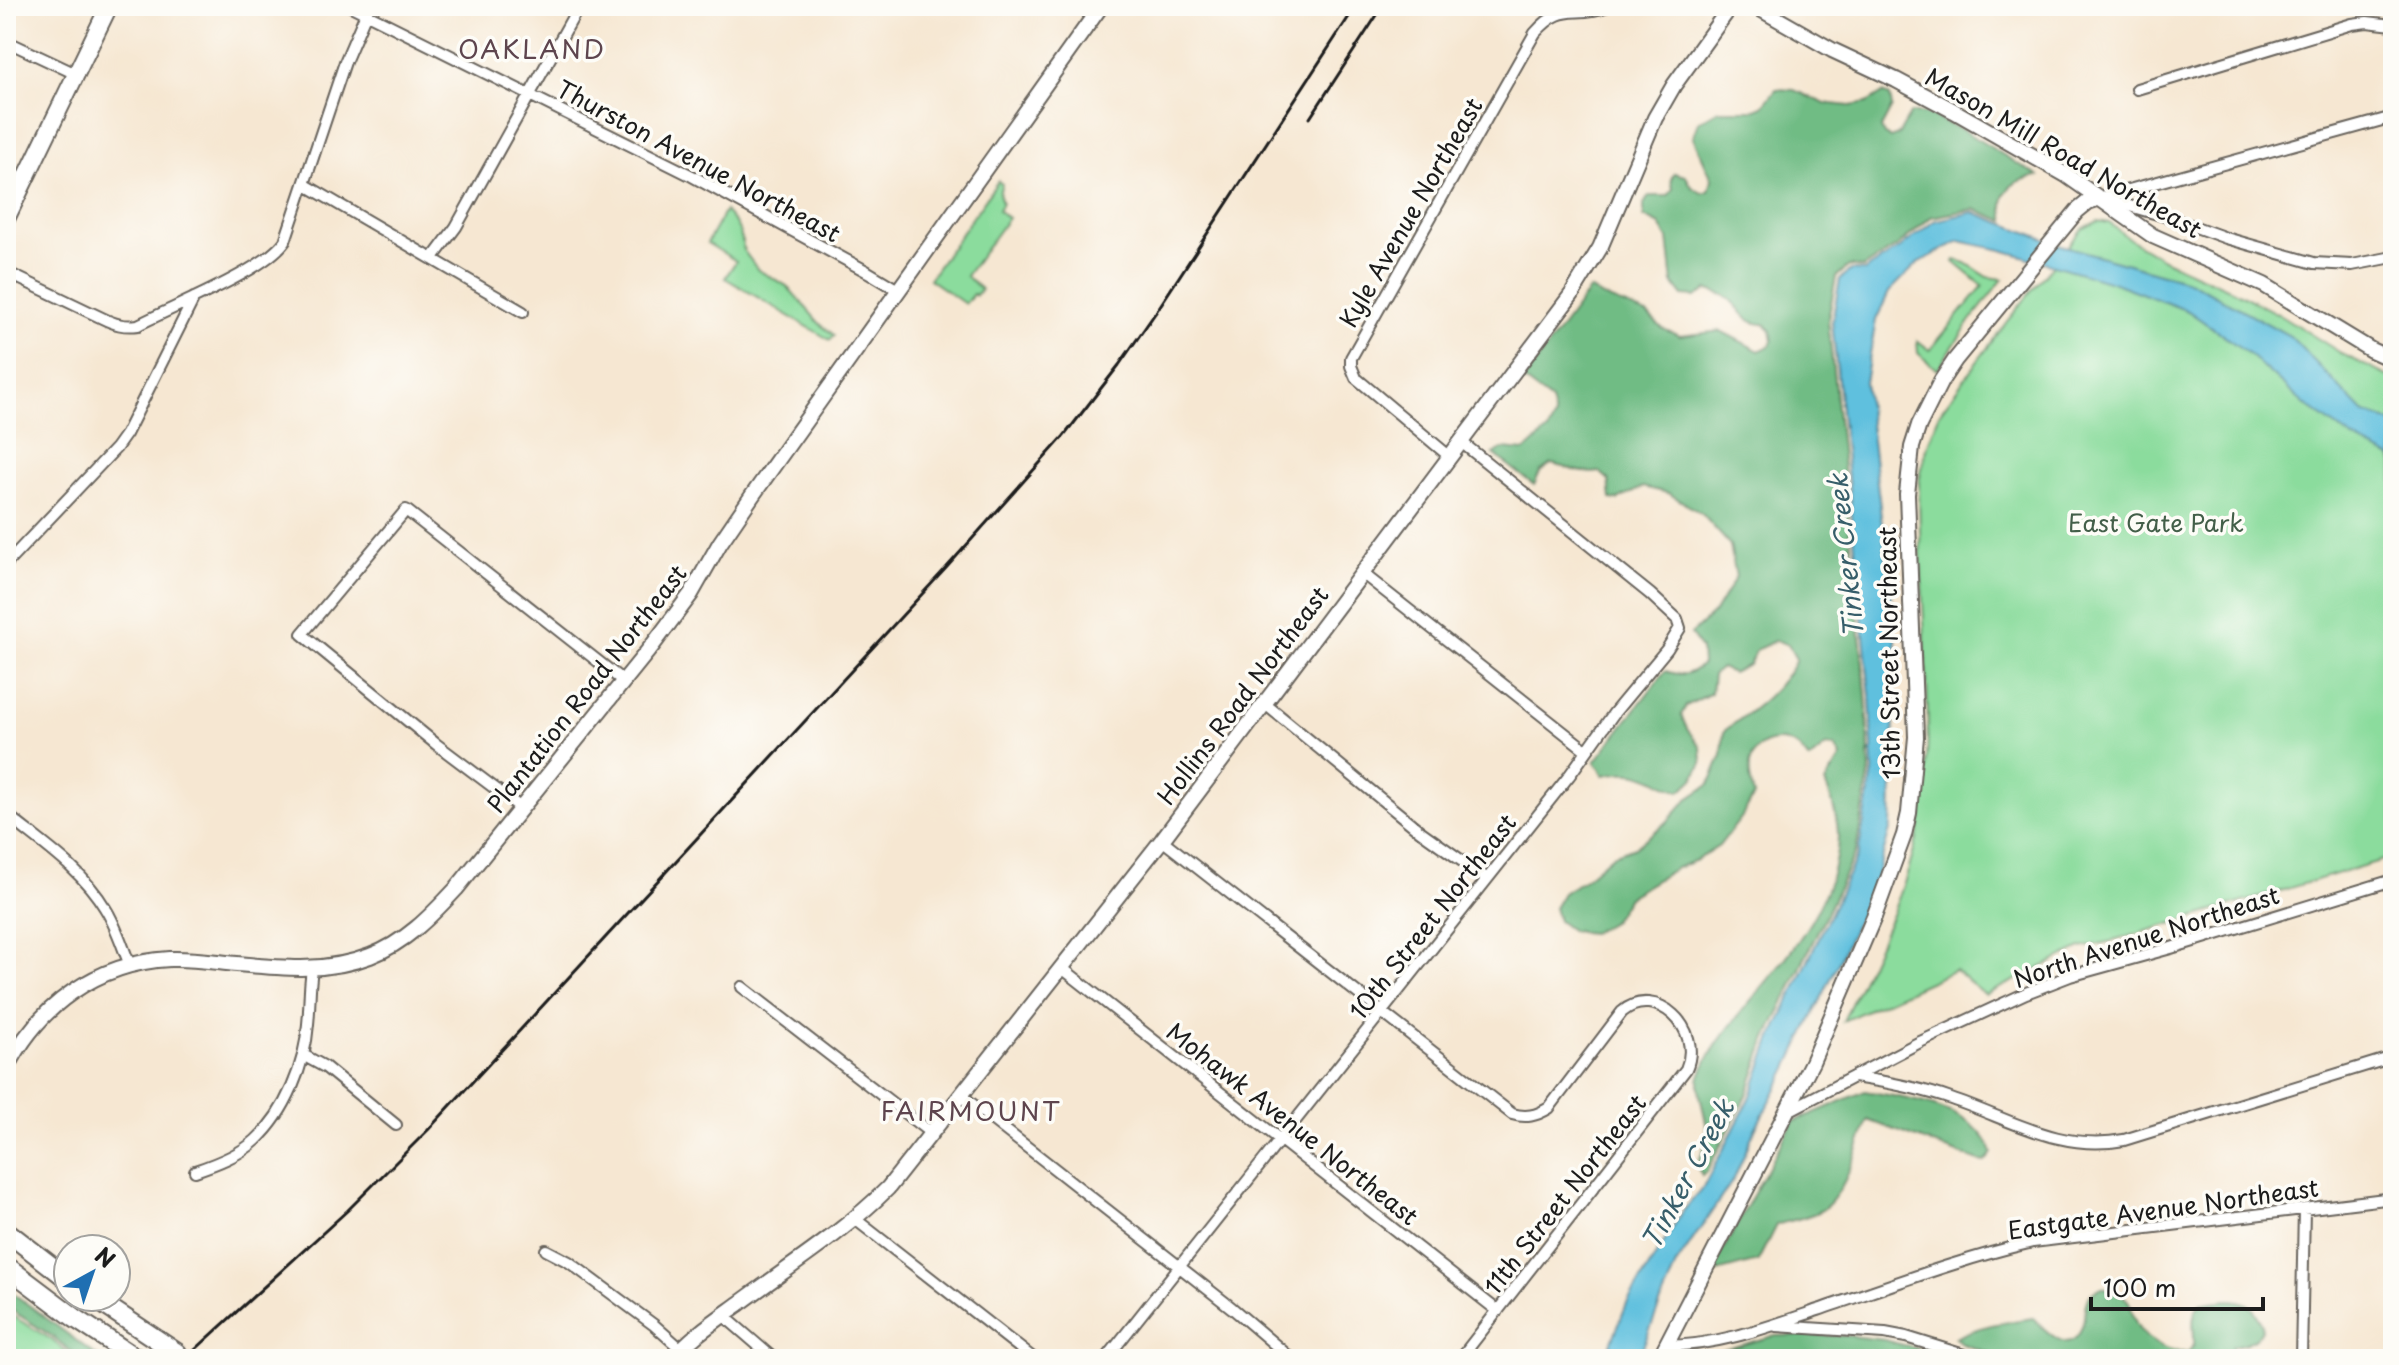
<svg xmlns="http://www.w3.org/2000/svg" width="2399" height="1365" viewBox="0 0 2399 1365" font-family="'Playpen Sans',sans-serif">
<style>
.green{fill:#8bdc9d;stroke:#547c5c;stroke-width:2}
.forest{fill:#70bc84;stroke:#466c50;stroke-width:2}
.water{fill:#5fc0de;stroke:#3e6e7d;stroke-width:2}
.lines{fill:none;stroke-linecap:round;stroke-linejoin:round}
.street-casing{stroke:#68635c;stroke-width:14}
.secondary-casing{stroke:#68635c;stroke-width:18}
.primary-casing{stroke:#68635c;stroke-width:20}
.highway-casing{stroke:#68635c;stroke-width:22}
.street{stroke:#fff;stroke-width:10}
.secondary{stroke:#fff;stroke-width:14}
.primary{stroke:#fff;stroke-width:16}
.highway{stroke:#fff;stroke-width:18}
.rail{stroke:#1c1c1c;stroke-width:3}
.labels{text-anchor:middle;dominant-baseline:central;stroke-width:7;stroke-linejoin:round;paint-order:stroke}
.street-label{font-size:24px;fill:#1c1c1c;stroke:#fdfcf7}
.park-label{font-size:24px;fill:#435f49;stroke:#fdfcf7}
.neighbourhood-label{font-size:26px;letter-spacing:2px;fill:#5e454e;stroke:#fdfcf7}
.water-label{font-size:26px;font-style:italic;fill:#375e6a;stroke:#fdfcf7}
</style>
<rect width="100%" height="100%" fill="#fdfcf7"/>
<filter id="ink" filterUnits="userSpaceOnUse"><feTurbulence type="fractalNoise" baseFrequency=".0125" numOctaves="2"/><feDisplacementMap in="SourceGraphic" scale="16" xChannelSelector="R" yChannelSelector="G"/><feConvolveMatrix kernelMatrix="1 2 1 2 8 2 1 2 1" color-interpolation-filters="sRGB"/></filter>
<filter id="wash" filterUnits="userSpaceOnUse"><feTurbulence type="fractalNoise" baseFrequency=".006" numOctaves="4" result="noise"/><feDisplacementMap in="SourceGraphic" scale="32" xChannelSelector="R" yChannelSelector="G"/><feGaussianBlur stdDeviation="1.8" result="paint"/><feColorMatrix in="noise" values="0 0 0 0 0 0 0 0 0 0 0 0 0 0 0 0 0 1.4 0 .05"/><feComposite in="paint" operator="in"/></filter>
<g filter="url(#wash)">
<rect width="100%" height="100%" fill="#f6e7d2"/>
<path class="green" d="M 998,181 L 1002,184 L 999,193 L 1002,203 L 998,210 L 1008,218 L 966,276 L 981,289 L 976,295 L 973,294 L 965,304 L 929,279 Z
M 725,211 L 736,224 L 740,232 L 744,251 L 758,270 L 787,286 L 821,325 L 834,335 L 830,340 L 725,278 L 736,261 L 707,243 Z
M 2098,221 L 2109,223 L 2131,240 L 2165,260 L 2232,290 L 2282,316 L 2344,355 L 2393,379 L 2393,857 L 2117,940 L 2081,948 L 1985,995 L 1955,970 L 1843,1021 C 1871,960 1906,896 1919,829 C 1933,755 1927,678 1923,604 C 1921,563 1919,523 1919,482 L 1926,449 L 1940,412 L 2008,320 L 2082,229 Z
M 1956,260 L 1966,263 L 1988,277 L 2003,279 L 1969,323 L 1937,370 L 1918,353 L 1917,340 L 1930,350 L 1983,286 L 1954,262 Z
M 6,1312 L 49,1338 L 76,1359 L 6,1359 Z"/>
<path class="forest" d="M 1776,89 L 1794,90 L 1823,103 L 1850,106 L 1867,103 L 1883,93 L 1890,97 L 1892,107 L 1881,128 L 1884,135 L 1890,138 L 1898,135 L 1911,113 L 1924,113 L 1962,130 L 2038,176 C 2009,181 1998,192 2005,221 L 1974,209 L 1931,217 L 1899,245 L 1863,268 L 1849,266 L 1836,277 L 1828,320 L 1866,694 L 1870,771 L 1856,851 L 1767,1038 L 1747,1095 L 1707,1171 L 1702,1176 L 1697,1166 C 1700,1157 1706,1146 1707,1137 C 1709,1119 1695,1093 1700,1076 C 1709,1051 1730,1026 1747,1005 C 1787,957 1837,902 1838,836 C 1838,817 1832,800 1825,783 L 1841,757 L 1835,747 L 1826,746 L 1809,760 C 1805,755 1801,749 1796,746 C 1781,737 1759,740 1752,757 C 1747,770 1751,783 1754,796 L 1741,818 L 1719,846 L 1697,860 L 1676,868 L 1628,897 L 1613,921 L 1592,933 L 1572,931 L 1558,921 L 1554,908 L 1563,893 L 1586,878 L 1613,855 L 1635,847 L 1667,822 L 1688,799 L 1709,785 L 1722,755 L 1724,731 C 1753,710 1780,692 1796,659 L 1788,645 L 1776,640 L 1756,650 L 1749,665 L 1732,673 L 1721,668 L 1713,675 L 1711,693 L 1686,706 L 1681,715 L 1687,729 L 1701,747 L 1702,763 L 1693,780 L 1680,791 C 1647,778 1641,768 1604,775 L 1595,762 L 1665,671 C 1681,676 1690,676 1702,664 L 1701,649 L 1691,634 L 1715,612 L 1736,577 L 1730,545 L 1702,514 L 1668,493 L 1643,487 L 1618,500 L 1611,499 L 1609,480 L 1600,472 C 1583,475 1568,467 1551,464 L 1540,472 L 1534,485 L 1494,454 L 1503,449 L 1525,451 L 1548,431 L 1555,417 L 1551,401 L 1523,380 L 1590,289 L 1603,297 L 1647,314 L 1663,329 L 1680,336 L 1721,331 L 1759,351 L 1770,346 L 1773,340 L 1771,330 L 1765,324 C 1745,325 1741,308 1727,297 C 1721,293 1714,292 1707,290 L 1695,297 L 1683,296 L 1673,283 L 1668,239 L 1660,225 L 1644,217 L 1644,204 L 1649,196 L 1668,196 L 1673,189 L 1671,179 L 1674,173 L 1686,176 L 1692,187 L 1702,193 L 1709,191 L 1712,179 L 1693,137 L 1698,122 L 1719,110 L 1753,110 L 1763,106 Z
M 1865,1091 C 1905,1098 1978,1107 1992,1153 L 1985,1162 L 1979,1161 L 1868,1120 C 1858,1146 1844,1200 1818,1212 C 1805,1218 1789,1221 1776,1225 L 1758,1261 L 1710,1274 L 1793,1122 Z
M 2102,1287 C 2111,1290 2119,1291 2126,1298 C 2131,1303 2131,1308 2133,1315 C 2140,1340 2164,1351 2188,1352 L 2194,1344 C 2195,1329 2189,1317 2200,1304 C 2229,1299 2256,1293 2262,1330 C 2254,1342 2246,1344 2232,1346 L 2233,1359 L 2006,1359 L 1963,1344 L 1955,1338 C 1980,1325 2005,1322 2033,1318 C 2048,1333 2073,1360 2083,1323 C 2085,1315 2084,1305 2088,1298 C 2091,1292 2096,1290 2102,1287 Z
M 6,1288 L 93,1353 L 101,1359 L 81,1359 L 50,1335 L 8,1308 Z
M 1802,1335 L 1850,1336 L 1885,1340 L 1955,1359 L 1867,1359 L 1843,1351 L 1823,1355 L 1785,1356 L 1752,1353 L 1732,1359 L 1676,1359 L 1716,1352 L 1773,1336 Z"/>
<path class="water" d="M 1973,212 L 2061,245 L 2191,282 L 2290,336 L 2363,412 L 2393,423 L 2393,459 L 2355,440 L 2304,404 L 2245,351 L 2188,311 L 2112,282 L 2002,250 L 1959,241 L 1918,263 L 1889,292 L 1876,320 L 1865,382 L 1896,640 L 1891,826 L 1876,880 L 1834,972 L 1786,1072 L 1755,1129 L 1735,1177 L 1676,1265 L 1638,1359 L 1605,1359 L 1627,1303 L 1683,1211 L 1704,1186 L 1750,1098 L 1771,1040 L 1858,854 L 1873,772 L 1870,696 L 1832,322 L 1840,279 L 1851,270 L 1864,271 L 1900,248 L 1934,221 Z"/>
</g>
<g filter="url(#ink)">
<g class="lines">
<g class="street-casing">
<path id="street" d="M 351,6 L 692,176 L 868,272 L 898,290
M 6,41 L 76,74
M 2137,89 L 2352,24 L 2367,22 L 2393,25
M 304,184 L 523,312
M 2100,198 L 2393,117
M 2105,199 L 2168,217 L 2226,238 L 2314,263 L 2352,265 L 2393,257
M 432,259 L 456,227 L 579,6
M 6,272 L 102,318 C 114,324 124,327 138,325 C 174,306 264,271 285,241 L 345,62 L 369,6
M 1449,456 L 1356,378 L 1351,366 L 1351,358 L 1535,33 C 1564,0 1574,19 1608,6
M 6,564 L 116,448 L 126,434 L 194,298
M 1362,573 L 1586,750
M 1264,703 L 1420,831 L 1486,878
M 521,808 L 436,744 L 302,634 L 406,510 L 623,681
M 6,814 C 41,843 81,868 105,908 C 116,925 122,946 130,965
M 1162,840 L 1512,1114 C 1526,1118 1536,1116 1549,1108 L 1622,1012 C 1655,983 1704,1029 1686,1069 L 1460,1359
M 1062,968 L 1498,1311
M 742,987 L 932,1134
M 303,1055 L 325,1067 L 396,1125
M 1854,1077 C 1887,1082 1920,1088 1951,1099 C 2011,1119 2059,1152 2124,1140 L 2393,1057
M 962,1096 L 1232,1308 L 1286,1354
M 1788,1111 L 1920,1042 L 2026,993 L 2070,976 L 2171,948 L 2393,880
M 195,1171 C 216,1164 240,1155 256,1140 C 286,1112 305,1065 308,1024 C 310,1005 309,988 312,969
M 855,1219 L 1034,1359
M 546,1250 L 569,1262 L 654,1325 L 681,1349
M 723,1315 L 774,1359
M 1776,1326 L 1885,1333 L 1906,1337 L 1977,1359
M 1664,1346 C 1718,1346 1768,1327 1818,1310 C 1889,1286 1960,1259 2033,1242 L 2393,1198
M 1106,1359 L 1569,776 L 1614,713 L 1667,649 L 1680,628 L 1677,619 L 1650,594 L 1460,441
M 2301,1359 L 2304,1209"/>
</g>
<g class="secondary-casing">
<path id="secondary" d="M 1755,6 L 1832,50 L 1896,80 L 1954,111 L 2066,175 L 2153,236 L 2264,285 L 2371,350 L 2393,360
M 6,1070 C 38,1006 96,963 170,959 C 192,958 215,962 237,964 C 282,968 326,973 370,956 C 405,943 431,916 456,889 L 652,646 L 691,594 L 720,543 L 752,496 L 1101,6
M 673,1359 C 689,1338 718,1319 740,1303 C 790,1266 844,1232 888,1188 L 1162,840 L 1572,294 L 1600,248 L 1655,118 L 1674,85 L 1731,6
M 1659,1359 L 1812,1062 L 1874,917 L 1904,835 L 1909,813 L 1916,737 L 1907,494 L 1912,447 L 1919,425 L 1941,381 L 1955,360 L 2077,211 L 2088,202 L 2100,198"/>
</g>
<g class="primary-casing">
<path id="primary" d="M 6,219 L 109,6"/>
</g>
<g class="highway-casing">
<path id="highway" d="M 6,1231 L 68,1279
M 6,1266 L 75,1318 L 137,1359
M 93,1297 L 177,1353"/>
</g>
<use href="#street" class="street"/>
<use href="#secondary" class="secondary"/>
<use href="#primary" class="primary"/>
<use href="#highway" class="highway"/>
<path class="rail" d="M 1310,118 L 1383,6
M 185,1359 L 348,1210 L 428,1130 L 947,567 L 1064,436 L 1119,365 L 1156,312 L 1356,6"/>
</g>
</g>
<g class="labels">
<g class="street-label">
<text transform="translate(2064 152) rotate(30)">Mason Mill Road Northeast</text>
<text transform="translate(699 160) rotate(28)">Thurston Avenue Northeast</text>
<text transform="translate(1410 212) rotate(-60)">Kyle Avenue Northeast</text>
<text transform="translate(1888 653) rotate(-91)">13th Street Northeast</text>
<text transform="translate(586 688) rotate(-52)">Plantation Road Northeast</text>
<text transform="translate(1242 695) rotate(-53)">Hollins Road Northeast</text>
<text transform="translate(1432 916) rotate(-52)">10th Street Northeast</text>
<text transform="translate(2146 936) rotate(-18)">North Avenue Northeast</text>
<text transform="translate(1293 1123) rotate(38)">Mohawk Avenue Northeast</text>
<text transform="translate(1564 1194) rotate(-52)">11th Street Northeast</text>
<text transform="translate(2163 1208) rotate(-8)">Eastgate Avenue Northeast</text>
</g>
<g class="park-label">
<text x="2156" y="522">East Gate Park</text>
</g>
<g class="neighbourhood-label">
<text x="532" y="48">OAKLAND</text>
<text x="971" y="1110">FAIRMOUNT</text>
</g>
<g class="water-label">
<text transform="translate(1845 556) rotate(-96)">Tinker Creek</text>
<text transform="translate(1687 1174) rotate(-62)">Tinker Creek</text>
</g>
</g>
<rect width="2399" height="1365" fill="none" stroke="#fdfcf7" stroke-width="32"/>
<g transform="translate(92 1273) rotate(40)"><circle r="38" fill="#fdfcf7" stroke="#a3a29f" stroke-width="2"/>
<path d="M0-6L14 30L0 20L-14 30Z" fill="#1f6fb2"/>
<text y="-12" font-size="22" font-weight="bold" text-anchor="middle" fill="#1c1c1c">N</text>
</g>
<path d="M2091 1297v12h172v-12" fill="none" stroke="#1c1c1c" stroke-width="4"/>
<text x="2103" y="1297" font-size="24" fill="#1c1c1c" stroke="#fdfcf7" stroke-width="6" paint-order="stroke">100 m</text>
</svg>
